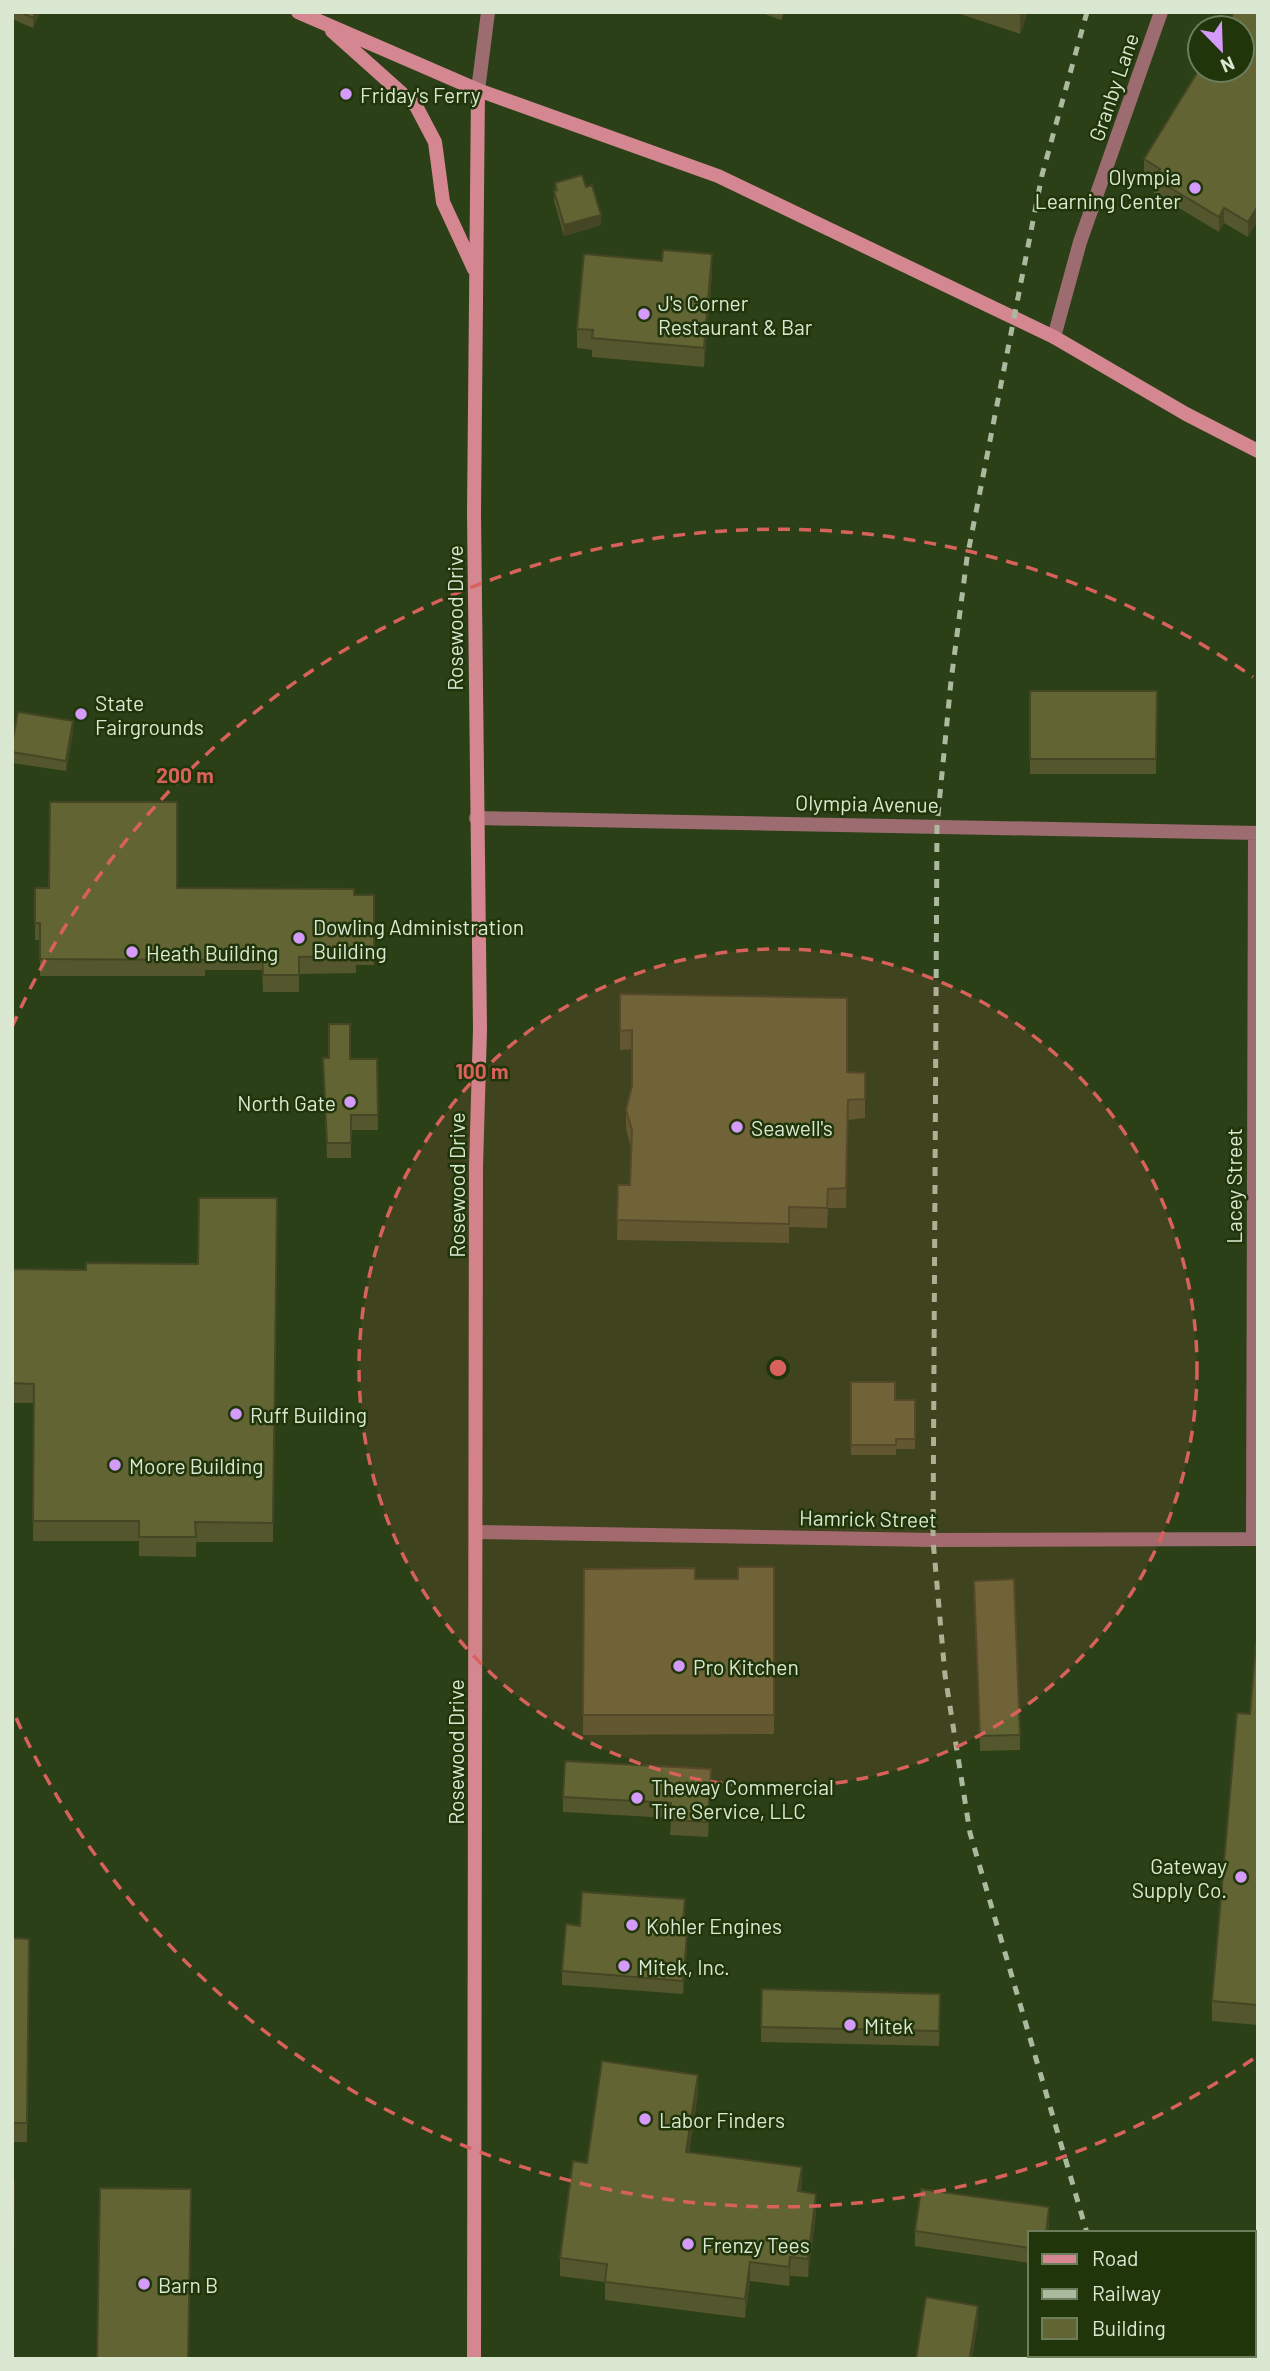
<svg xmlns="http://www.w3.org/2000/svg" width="1270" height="2371" viewBox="0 0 1270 2371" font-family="Barlow,sans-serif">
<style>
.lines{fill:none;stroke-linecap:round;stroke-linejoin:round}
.street{stroke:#9c6c71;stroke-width:14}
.secondary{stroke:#d48791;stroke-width:14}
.rail{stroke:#abba9e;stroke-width:5;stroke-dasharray:9 9;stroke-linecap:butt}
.wall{fill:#54562d}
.shaded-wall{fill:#454624}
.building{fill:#626434;stroke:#454624;stroke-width:2}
.ring{fill:none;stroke:#d8625b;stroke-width:3.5;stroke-dasharray:12 9}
.poi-dot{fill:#d59bfa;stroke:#21350b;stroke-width:2.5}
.labels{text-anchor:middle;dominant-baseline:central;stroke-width:5;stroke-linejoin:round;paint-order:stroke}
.street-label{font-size:21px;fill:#dbe8d1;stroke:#21350b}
.poi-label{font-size:21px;fill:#dbe8d1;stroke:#21350b;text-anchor:start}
.centre{fill:#d8625b;stroke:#21350b;stroke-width:3.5}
.ring-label{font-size:21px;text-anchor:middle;font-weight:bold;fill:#d8625b;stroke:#21350b;stroke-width:5;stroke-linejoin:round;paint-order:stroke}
</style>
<rect width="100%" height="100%" fill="#2b4016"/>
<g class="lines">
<path class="street" d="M 478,90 L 488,12
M 1054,337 L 1080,242 L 1161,12
M 476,818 L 1258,833
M 477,1532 L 933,1540 L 1258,1539
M 1253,1539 L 1255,833"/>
<path class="secondary" d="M 298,12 L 478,90 L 718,176 L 1054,337 L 1186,414 L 1258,451
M 332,31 L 416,106 L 435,142 L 443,202 L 474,269
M 474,2359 L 476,1166 L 480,1030 L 474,513 L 478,90"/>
<path class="rail" d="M 1087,12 L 1042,175 L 967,558 L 951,681 L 937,825 L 933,1540 L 945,1675 L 970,1833 L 1087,2233
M 1123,2355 L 1124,2359"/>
</g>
<path class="wall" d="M 12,12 L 40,12 L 33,28 L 12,19 Z
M 759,12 L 784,12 L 781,20 Z
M 954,12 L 1028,12 L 1020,34 Z
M 1258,12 L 1248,237 L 1224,223 L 1219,232 L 1154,193 L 1154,180 L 1144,174 L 1144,159 Z
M 555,183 L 586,187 L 601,225 L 564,236 L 554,201 Z
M 712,274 L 704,367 L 592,357 L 592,350 L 577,348 L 577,329 Z
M 1030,691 L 1157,691 L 1156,774 L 1030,774 Z
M 73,732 L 66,771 L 12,763 L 12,744 Z
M 35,888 L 177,888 L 374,895 L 374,965 L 356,965 L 356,973 L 299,974 L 299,992 L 263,992 L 262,970 L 205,970 L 205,976 L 40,976 L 40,940 L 35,940 Z
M 620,994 L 847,1072 L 865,1073 L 865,1118 L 848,1120 L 846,1208 L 828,1208 L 827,1228 L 789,1227 L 789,1243 L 617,1240 L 618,1185 L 630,1185 L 631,1147 L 626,1129 L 626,1110 L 632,1086 L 632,1049 L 620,1050 Z
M 323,1058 L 377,1059 L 378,1130 L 351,1130 L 351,1158 L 327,1158 Z
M 277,1198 L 273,1542 L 196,1542 L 196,1557 L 139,1556 L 139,1541 L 33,1541 L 34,1403 L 12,1403 L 12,1269 L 86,1270 L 198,1264 Z
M 851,1382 L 895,1400 L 915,1400 L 915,1449 L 896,1449 L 896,1455 L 851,1455 Z
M 774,1567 L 774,1734 L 583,1735 L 584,1569 L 695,1579 L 738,1579 Z
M 974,1581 L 1020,1735 L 1020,1750 L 980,1751 Z
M 1258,1644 L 1258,2025 L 1212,2021 L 1212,2001 L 1250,1714 Z
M 711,1784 L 708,1837 L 670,1835 L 671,1818 L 563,1812 L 563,1797 Z
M 685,1912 L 683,1934 L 687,1947 L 683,1994 L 562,1985 L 562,1971 L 580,1926 Z
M 12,1938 L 29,1939 L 27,2142 L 12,2142 Z
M 940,1994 L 939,2046 L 761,2042 L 761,2027 Z
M 698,2094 L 689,2152 L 802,2185 L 801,2192 L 816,2212 L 808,2277 L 790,2276 L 789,2286 L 750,2281 L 745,2318 L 605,2300 L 605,2282 L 560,2276 L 560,2258 L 587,2163 Z
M 1049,2222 L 1048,2233 L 1030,2233 L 1030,2263 L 915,2246 L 915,2231 Z"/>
<path class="shaded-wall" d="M 36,12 L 40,12 L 33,28 L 33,18 Z
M 1021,12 L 1028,12 L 1020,34 L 1020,15 Z
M 1258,206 L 1258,221 L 1248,237 L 1248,222 Z
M 1224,208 L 1224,223 L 1219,232 L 1219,217 Z
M 601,215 L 601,225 L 564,236 L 564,225 Z
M 712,254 L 712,274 L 704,367 L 704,348 Z
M 73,721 L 73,732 L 66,771 L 66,761 Z
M 711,1769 L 711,1784 L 708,1837 L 708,1822 Z
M 687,1934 L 687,1947 L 683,1994 L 683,1981 Z
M 698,2075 L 698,2094 L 686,2170 L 686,2152 Z
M 802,2167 L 802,2185 L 798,2210 L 798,2191 Z
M 816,2194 L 816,2212 L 808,2277 L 808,2259 Z
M 1049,2207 L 1048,2233 L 1046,2233 Z
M 790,2257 L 790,2276 L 789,2286 L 789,2267 Z
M 750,2262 L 750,2281 L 745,2318 L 745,2299 Z
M 978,2306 L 978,2323 L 972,2359 L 970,2359 Z"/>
<path class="building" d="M 20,12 L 36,12 L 33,18 Z
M 1234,12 L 1258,12 L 1258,206 L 1248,222 L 1224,208 L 1219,217 L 1154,178 L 1160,169 L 1144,159 L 1200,68 L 1200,70 L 1242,70 L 1242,28 L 1225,28 Z
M 582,175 L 586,187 L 592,185 L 601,215 L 564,225 L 554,191 L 557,190 L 555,183 Z
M 663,250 L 712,254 L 704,348 L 592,338 L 593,330 L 577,329 L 584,254 L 662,261 Z
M 1030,691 L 1157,691 L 1156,759 L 1030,759 Z
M 18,712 L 73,721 L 66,761 L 12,752 L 12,744 Z
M 50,802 L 177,802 L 177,888 L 354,889 L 354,895 L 374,895 L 374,948 L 356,948 L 356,956 L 299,957 L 299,975 L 263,975 L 262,953 L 205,953 L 205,960 L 40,959 L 40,923 L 35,923 L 35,888 L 49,888 Z
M 620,994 L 847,998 L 847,1072 L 865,1073 L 865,1099 L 848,1100 L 846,1188 L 828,1189 L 827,1208 L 789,1207 L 789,1224 L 617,1220 L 618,1185 L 630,1185 L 632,1130 L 626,1110 L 632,1086 L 632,1030 L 620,1031 Z
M 329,1024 L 350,1024 L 350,1059 L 377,1059 L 378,1115 L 351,1115 L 351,1143 L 327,1143 L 323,1058 L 329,1058 Z
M 199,1198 L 277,1198 L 273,1523 L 195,1522 L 196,1537 L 139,1537 L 139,1521 L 33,1521 L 34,1384 L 12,1383 L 12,1269 L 86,1270 L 86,1263 L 198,1264 Z
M 851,1382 L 895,1382 L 895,1400 L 915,1400 L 915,1439 L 896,1439 L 896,1445 L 851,1445 Z
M 738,1567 L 774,1567 L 774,1715 L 583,1715 L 584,1569 L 695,1568 L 695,1579 L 738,1579 Z
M 1014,1579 L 1020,1735 L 980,1736 L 974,1581 Z
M 1256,1644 L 1258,1644 L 1258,2005 L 1212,2001 L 1237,1713 L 1250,1714 Z
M 565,1761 L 711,1769 L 708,1822 L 670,1820 L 671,1803 L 563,1797 Z
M 582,1892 L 685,1899 L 682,1933 L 687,1934 L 683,1981 L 562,1971 L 566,1924 L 580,1926 Z
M 12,1938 L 29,1939 L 27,2123 L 12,2123 Z
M 762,1989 L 940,1994 L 939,2031 L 761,2027 Z
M 602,2061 L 698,2075 L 686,2152 L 802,2167 L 798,2191 L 816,2194 L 808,2259 L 790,2257 L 789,2267 L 750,2262 L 745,2299 L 605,2282 L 607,2264 L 560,2258 L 573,2161 L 587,2163 Z
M 12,2181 L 14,2181 L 13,2270 L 12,2270 Z
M 100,2188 L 191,2189 L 188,2359 L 97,2359 Z
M 921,2189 L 1049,2207 L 1046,2233 L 1030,2233 L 1030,2248 L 915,2231 Z
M 926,2297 L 978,2306 L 970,2357 L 983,2359 L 916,2359 Z"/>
<circle cx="778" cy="1368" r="419" fill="#d8625b" fill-opacity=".12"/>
<g class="ring">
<circle cx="778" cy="1368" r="419"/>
<path d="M1253 2059A838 838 0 0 1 12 1709M12 1027A838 838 0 0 1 1253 677"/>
</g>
<g class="poi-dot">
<circle cx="346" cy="94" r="7"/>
<circle cx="1195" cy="188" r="7"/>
<circle cx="644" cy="314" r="7"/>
<circle cx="81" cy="714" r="7"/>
<circle cx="299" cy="938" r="7"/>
<circle cx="132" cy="952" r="7"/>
<circle cx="350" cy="1102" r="7"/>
<circle cx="737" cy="1127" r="7"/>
<circle cx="236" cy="1414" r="7"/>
<circle cx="115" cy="1465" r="7"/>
<circle cx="679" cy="1666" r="7"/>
<circle cx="637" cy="1798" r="7"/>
<circle cx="1241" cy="1877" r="7"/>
<circle cx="632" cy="1925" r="7"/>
<circle cx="624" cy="1966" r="7"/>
<circle cx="850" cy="2025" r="7"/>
<circle cx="645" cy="2119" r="7"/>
<circle cx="688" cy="2244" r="7"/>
<circle cx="144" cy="2284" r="7"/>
</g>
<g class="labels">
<g class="street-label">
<text transform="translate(1113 87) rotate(-71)">Granby Lane</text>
<text transform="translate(454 618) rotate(-90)">Rosewood Drive</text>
<text transform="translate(867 803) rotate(1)">Olympia Avenue</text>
<text transform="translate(456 1185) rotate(-90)">Rosewood Drive</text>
<text transform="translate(1233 1186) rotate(-90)">Lacey Street</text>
<text transform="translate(868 1518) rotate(1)">Hamrick Street</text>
<text transform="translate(455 1752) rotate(-90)">Rosewood Drive</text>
</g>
<g class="poi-label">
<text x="360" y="94">Friday's Ferry</text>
<text x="1181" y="176" text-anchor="end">Olympia<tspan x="1181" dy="24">Learning Center</tspan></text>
<text x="658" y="302">J's Corner<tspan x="658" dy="24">Restaurant &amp; Bar</tspan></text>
<text x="95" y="702">State<tspan x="95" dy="24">Fairgrounds</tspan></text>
<text x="313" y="926">Dowling Administration<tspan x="313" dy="24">Building</tspan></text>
<text x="146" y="952">Heath Building</text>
<text x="336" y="1102" text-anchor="end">North Gate</text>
<text x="751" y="1127">Seawell's</text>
<text x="250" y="1414">Ruff Building</text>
<text x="129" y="1465">Moore Building</text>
<text x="693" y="1666">Pro Kitchen</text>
<text x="651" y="1786">Theway Commercial<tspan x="651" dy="24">Tire Service, LLC</tspan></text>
<text x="1227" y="1865" text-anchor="end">Gateway<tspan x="1227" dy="24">Supply Co.</tspan></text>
<text x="646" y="1925">Kohler Engines</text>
<text x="638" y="1966">Mitek, Inc.</text>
<text x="864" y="2025">Mitek</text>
<text x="659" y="2119">Labor Finders</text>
<text x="702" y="2244">Frenzy Tees</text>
<text x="158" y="2284">Barn B</text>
</g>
</g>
<circle cx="778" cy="1368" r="10" class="centre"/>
<g class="ring-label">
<text x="185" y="783">200 m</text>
<text x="482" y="1079">100 m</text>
</g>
<rect width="1270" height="2371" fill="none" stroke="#dbe8d1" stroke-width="28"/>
<rect x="1028" y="2231" width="228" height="126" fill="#21350b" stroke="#6b7d5a" stroke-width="2"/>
<rect x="1042" y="2254" width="35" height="10" fill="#d48791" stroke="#6b7d5a" stroke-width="2"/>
<text x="1092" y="2266" font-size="21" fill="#dbe8d1">Road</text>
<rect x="1042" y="2289" width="35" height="10" fill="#abba9e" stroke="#6b7d5a" stroke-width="2"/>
<text x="1092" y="2301" font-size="21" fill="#dbe8d1">Railway</text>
<rect x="1042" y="2318" width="35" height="21" fill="#626434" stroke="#6b7d5a" stroke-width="2"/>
<text x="1092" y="2336" font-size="21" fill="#dbe8d1">Building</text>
<g transform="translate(1221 49) rotate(157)"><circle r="33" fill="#21350b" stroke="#6b7d5a" stroke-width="2"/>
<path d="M0-5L12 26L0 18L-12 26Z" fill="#d59bfa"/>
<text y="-10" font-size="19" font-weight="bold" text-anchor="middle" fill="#dbe8d1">N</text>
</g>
</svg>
